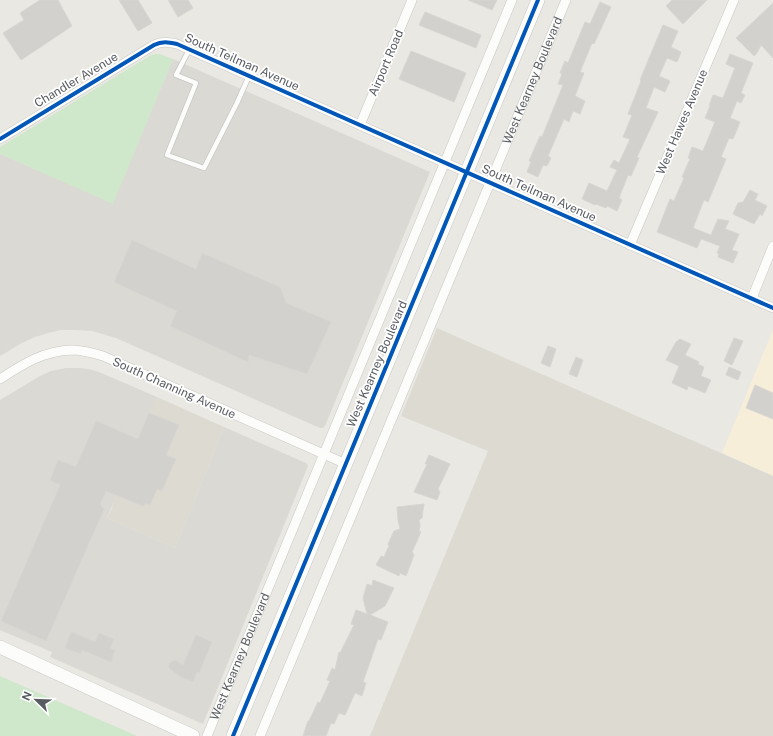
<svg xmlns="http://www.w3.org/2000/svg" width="773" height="736" viewBox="0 0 773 736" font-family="'Public Sans',sans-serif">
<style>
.commercial{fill:#f6eed9}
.industrial{fill:#dbd9d3}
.education{fill:#dcdad1}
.green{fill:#cfe7cb}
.building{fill:#d2d1cd;stroke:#d9d6d2}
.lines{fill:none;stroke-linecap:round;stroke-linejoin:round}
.lane-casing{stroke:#c7c7c6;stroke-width:6}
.street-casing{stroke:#c7c7c6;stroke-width:10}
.secondary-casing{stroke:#c5c6c4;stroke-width:14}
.lane{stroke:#fcfcfb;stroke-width:4.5}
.street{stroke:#fcfcfb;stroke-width:9}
.secondary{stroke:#fcfcfb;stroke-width:13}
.cycleway-casing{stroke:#fff;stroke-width:6}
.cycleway{stroke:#0057b8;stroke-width:4}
.labels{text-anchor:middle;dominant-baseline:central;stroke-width:3.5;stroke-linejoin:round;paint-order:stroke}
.street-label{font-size:12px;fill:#585c61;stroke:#fff}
</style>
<rect width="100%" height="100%" fill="#eae8e2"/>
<path class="commercial" d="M 773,330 L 773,476 L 722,453 Z"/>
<path class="industrial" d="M 173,59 L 430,172 L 325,426 L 323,428 L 320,428 L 116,338 L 92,331 L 76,330 L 61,330 L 48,333 L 35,337 L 22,343 L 0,356 L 0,154 L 113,203 Z
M 66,368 L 79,368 L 89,369 L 99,372 L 157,397 L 107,518 L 175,548 L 224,427 L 306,463 L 308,466 L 203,724 L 50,657 L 52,652 L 0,630 L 0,400 L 40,376 L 51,371 Z"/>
<path class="education" d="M 437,328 L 773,476 L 773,736 L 370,736 L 488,451 L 401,416 Z
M 157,397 L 224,427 L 175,548 L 107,518 L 112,508 L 115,494 L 149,413 Z"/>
<path class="green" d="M 155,54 L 160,54 L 173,59 L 113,204 L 0,154 L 0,147 L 151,55 Z
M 0,676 L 137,736 L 0,736 Z"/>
<path class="building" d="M 40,0 L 58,0 L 72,26 L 21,60 L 3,33 L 24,20 L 20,13 Z
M 119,0 L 138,0 L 152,23 L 138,31 Z
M 168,0 L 188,0 L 193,8 L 178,17 Z
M 468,0 L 497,0 L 492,10 Z
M 672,0 L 707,0 L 683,24 L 666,6 Z
M 600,2 L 611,7 L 594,44 L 592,43 L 580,72 L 584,73 L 575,96 L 585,101 L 580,114 L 573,111 L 569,122 L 564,119 L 548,156 L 551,158 L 547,166 L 543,165 L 538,177 L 527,172 L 531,162 L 529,161 L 540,136 L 542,137 L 563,85 L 558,84 L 562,74 L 560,73 L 565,61 L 568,63 L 585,22 L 590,24 Z
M 773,3 L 773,58 L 761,45 L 757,53 L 754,56 L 736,38 Z
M 425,12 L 481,35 L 476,48 L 419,25 Z
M 663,25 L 678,31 L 671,47 L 681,52 L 677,62 L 667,58 L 659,76 L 670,81 L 665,92 L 654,87 L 646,108 L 658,112 L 637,157 L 639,158 L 631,176 L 628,175 L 619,198 L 622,200 L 617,211 L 607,206 L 606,208 L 596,204 L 595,205 L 582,199 L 589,183 L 607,191 L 617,170 L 610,167 L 614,160 L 619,163 L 630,139 L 623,137 L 632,115 L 628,114 L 641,81 L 640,80 Z
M 411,51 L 466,73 L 454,102 L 399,79 Z
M 730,54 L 753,63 L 741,93 L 745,95 L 741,103 L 737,101 L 730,118 L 740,122 L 733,139 L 729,138 L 721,157 L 726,159 L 708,202 L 704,200 L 693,228 L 711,235 L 718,219 L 729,221 L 725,229 L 739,234 L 732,250 L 738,252 L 733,263 L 718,257 L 719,254 L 717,253 L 720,246 L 701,239 L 697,248 L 657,232 L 670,199 L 674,201 L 684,178 L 682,177 L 690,159 L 688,158 L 692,147 L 703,151 L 715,122 L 705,118 L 710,106 L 709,106 L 713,95 L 723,98 L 735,68 L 726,64 Z
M 750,190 L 758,194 L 755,200 L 767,206 L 762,216 L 760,214 L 754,224 L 733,214 L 738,203 L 743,202 Z
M 132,240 L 196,269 L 202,253 L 280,287 L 286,303 L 331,322 L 307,374 L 249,355 L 248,362 L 170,326 L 177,311 L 114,282 Z
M 734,338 L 743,341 L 732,365 L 724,361 Z
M 680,339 L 691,344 L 685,355 L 699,362 L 698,364 L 704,367 L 701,376 L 711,380 L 705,393 L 688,386 L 687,390 L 672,383 L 679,366 L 666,360 L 676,342 Z
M 548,346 L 556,349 L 550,367 L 541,363 Z
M 576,357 L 583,360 L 577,377 L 569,374 Z
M 729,367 L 741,372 L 738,380 L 726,375 Z
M 755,385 L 773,393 L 773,419 L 746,408 Z
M 149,413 L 179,425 L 166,455 L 176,459 L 162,491 L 157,489 L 150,505 L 145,503 L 143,506 L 106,491 L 100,504 L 104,509 L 46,641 L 1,621 L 60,485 L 50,480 L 58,460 L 76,467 L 96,421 L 138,439 Z
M 429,455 L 450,464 L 438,489 L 440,492 L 437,500 L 414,492 L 427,464 L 425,464 Z
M 424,504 L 422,518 L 419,520 L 420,525 L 419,531 L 421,532 L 412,552 L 414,555 L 406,576 L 400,573 L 399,576 L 376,565 L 381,556 L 384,557 L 389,546 L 388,544 L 394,531 L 400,529 L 398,520 L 397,507 Z
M 373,580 L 394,588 L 385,606 L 370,615 L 388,622 L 381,640 L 378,639 L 363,682 L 366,683 L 362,696 L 355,693 L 345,715 L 339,713 L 334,724 L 331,723 L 326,736 L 303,736 L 308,721 L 309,721 L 318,702 L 320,703 L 330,681 L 327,680 L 332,668 L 335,670 L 339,652 L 340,653 L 354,625 L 351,624 L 356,610 L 367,614 L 363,598 L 367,584 L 372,586 Z
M 71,632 L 95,642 L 99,633 L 114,639 L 110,648 L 115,650 L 111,662 L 82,650 L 81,654 L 65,648 Z
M 196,635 L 212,642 L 199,673 L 197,672 L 193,682 L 181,677 L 169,668 L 169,663 L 175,660 L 183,665 Z"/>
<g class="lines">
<g class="lane-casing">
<path id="lane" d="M 189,50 L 176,75 L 196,83 L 167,155 L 204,168 L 237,103 L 249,76"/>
</g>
<g class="street-casing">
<g id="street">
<path d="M 360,125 L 412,0"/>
<path d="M 0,139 L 154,45 C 162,41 168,42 177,44 L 773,308"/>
<path d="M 630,245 L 734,0"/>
<path d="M 752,298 L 773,246"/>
<path d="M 0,379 C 23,364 43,351 72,350 C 82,350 93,353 103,356 L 346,464"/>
<path id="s1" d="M 207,736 L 512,0"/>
<path id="s2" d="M 260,736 L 566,0"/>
</g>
</g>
<g class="secondary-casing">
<path id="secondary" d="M 0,647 L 193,736
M 233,736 L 538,0"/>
</g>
<use href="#lane" class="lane"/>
<use href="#street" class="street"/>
<use href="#secondary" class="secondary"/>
<g class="cycleway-casing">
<path id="cycleway" d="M 0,139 L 154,45 C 162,41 168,42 177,44 L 773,308
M 233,736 L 538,0"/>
</g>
<use href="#cycleway" class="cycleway"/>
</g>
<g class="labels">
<g class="street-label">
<text transform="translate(242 62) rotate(24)">South Teilman Avenue</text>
<text transform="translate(386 63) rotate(-67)">Airport Road</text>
<text transform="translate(76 80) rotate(-31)">Chandler Avenue</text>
<text stroke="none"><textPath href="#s2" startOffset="710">West Kearney Boulevard</textPath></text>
<text transform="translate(682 122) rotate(-67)">West Hawes Avenue</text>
<text transform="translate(539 193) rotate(24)">South Teilman Avenue</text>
<text transform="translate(377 364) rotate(-67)">West Kearney Boulevard</text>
<text transform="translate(174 388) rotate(24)">South Channing Avenue</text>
<text stroke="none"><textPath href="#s1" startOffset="86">West Kearney Boulevard</textPath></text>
</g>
</g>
<g transform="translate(36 700) rotate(293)" stroke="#ffffff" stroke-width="3" paint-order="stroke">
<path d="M0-3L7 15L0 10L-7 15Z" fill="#585c61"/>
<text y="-6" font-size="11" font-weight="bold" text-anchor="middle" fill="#585c61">N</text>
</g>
</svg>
